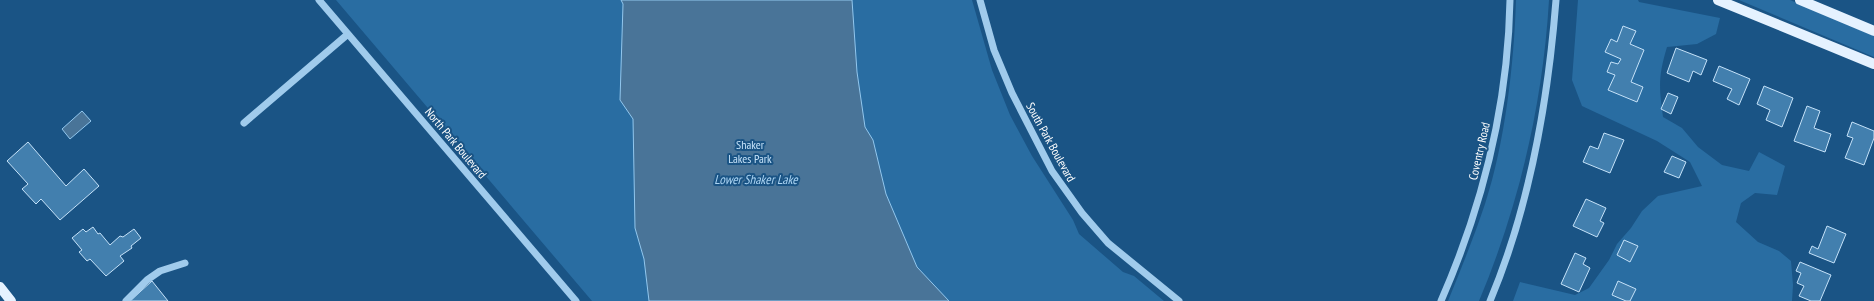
<svg xmlns="http://www.w3.org/2000/svg" width="1874" height="301" viewBox="0 0 1874 301" font-family="'PT Sans Narrow',sans-serif">
<style>
.green{fill:#296da2}
.water{fill:#497498;stroke:#92c7ee}
.building{fill:#427fae;stroke:#c5e2f9}
.lines{fill:none;stroke-linecap:round;stroke-linejoin:round}
.minor{stroke:#a0cbec;stroke-width:7}
.major{stroke:#e5f2ff;stroke-width:10}
.labels{text-anchor:middle;dominant-baseline:central;stroke-width:4;stroke-linejoin:round;paint-order:stroke}
.street-label{font-size:12px;fill:#fff;stroke:#1a5485}
.park-label{font-size:12px;fill:#c5e2f9;stroke:#1a5485}
.water-label{font-size:13px;font-style:italic;fill:#abd4f3;stroke:#1a5485}
</style>
<rect width="100%" height="100%" fill="#1a5485"/>
<path class="green" d="M 336,0 L 972,0 L 992,70 L 1010,115 L 1032,156 L 1073,220 L 1079,234 L 1123,272 L 1134,276 L 1164,301 L 592,301 Z
M 1516,0 L 1549,0 C 1543,103 1519,206 1479,301 L 1448,301 C 1461,269 1474,237 1485,204 C 1505,143 1514,65 1516,0 Z
M 1578,0 L 1638,0 L 1639,2 L 1720,18 L 1716,34 L 1697,44 L 1667,47 C 1658,77 1659,87 1663,117 L 1682,128 L 1698,147 L 1722,165 L 1749,171 L 1759,152 L 1785,166 L 1777,195 L 1755,193 L 1741,203 L 1736,222 L 1758,242 L 1779,251 L 1791,261 L 1793,285 L 1792,301 L 1513,301 L 1520,282 L 1575,295 L 1589,288 L 1609,260 L 1617,244 L 1631,228 L 1642,211 L 1658,196 L 1702,186 L 1690,162 L 1657,141 L 1582,106 L 1572,80 Z
M 1739,0 L 1790,0 L 1874,36 L 1874,57 Z"/>
<path class="water" d="M 621,0 L 852,0 L 857,72 L 865,127 L 873,140 L 886,194 L 917,267 L 949,301 L 649,301 L 644,259 L 635,228 L 633,119 L 620,100 L 623,4 Z
M 82,111 L 91,121 L 70,139 L 62,129 Z"/>
<path class="building" d="M 1623,26 L 1636,31 L 1630,44 L 1644,50 L 1631,82 L 1643,87 L 1637,102 L 1608,90 L 1615,75 L 1607,72 L 1611,62 L 1618,64 L 1621,59 L 1605,52 L 1611,39 L 1617,42 Z
M 1676,48 L 1707,60 L 1701,75 L 1693,71 L 1689,82 L 1667,73 Z
M 1719,66 L 1750,79 L 1739,105 L 1727,99 L 1732,89 L 1713,81 Z
M 1764,86 L 1793,98 L 1782,127 L 1766,120 L 1770,110 L 1757,104 Z
M 1668,93 L 1678,97 L 1671,114 L 1661,109 Z
M 1807,106 L 1820,111 L 1814,128 L 1831,134 L 1825,152 L 1794,141 Z
M 1852,122 L 1874,131 L 1874,138 L 1864,165 L 1845,158 L 1853,138 L 1847,136 Z
M 1604,133 L 1624,140 L 1610,173 L 1583,162 L 1590,146 L 1598,149 Z
M 28,142 L 66,186 L 84,169 L 99,186 L 60,220 L 41,199 L 36,204 L 22,189 L 28,184 L 7,161 Z
M 1672,156 L 1686,162 L 1679,178 L 1664,172 Z
M 1586,199 L 1606,208 L 1600,221 L 1604,223 L 1597,237 L 1573,226 Z
M 1827,226 L 1846,234 L 1834,263 L 1809,253 L 1812,246 L 1818,249 Z
M 93,227 L 98,234 L 100,233 L 110,245 L 120,236 L 123,237 L 134,229 L 141,238 L 131,246 L 132,248 L 120,256 L 124,261 L 106,276 L 90,259 L 87,261 L 79,252 L 82,250 L 72,238 L 83,229 L 86,232 Z
M 1624,240 L 1638,246 L 1630,262 L 1617,255 Z
M 1575,253 L 1586,258 L 1583,264 L 1590,268 L 1579,292 L 1561,284 Z
M 1800,262 L 1831,275 L 1820,301 L 1811,301 L 1799,296 L 1804,286 L 1797,283 L 1801,273 L 1796,271 Z
M 152,281 L 168,301 L 130,301 Z
M 1618,281 L 1636,289 L 1630,301 L 1626,301 L 1612,295 Z"/>
<g class="lines">
<path class="minor" d="M 319,0 L 576,301
M 980,0 L 994,50 L 1012,93 L 1052,171 L 1082,213 L 1108,243 L 1179,301
M 244,123 L 348,34
M 126,301 L 147,280 L 160,271 L 185,263
M 1441,301 C 1483,205 1508,105 1510,0
M 1490,301 C 1530,206 1548,102 1556,0"/>
<path class="major" d="M 1718,0 L 1874,64
M 1800,0 L 1874,31
M 0,287 L 11,301"/>
</g>
<g class="labels">
<g class="street-label">
<text transform="translate(1051 142) rotate(61)">South Park Boulevard</text>
<text transform="translate(456 143) rotate(50)">North Park Boulevard</text>
<text transform="translate(1479 151) rotate(-77)">Coventry Road</text>
</g>
<g class="park-label">
<text x="750" y="144">Shaker<tspan x="750" dy="14">Lakes Park</tspan></text>
</g>
<g class="water-label">
<text x="756" y="179">Lower Shaker Lake</text>
</g>
</g>
</svg>
